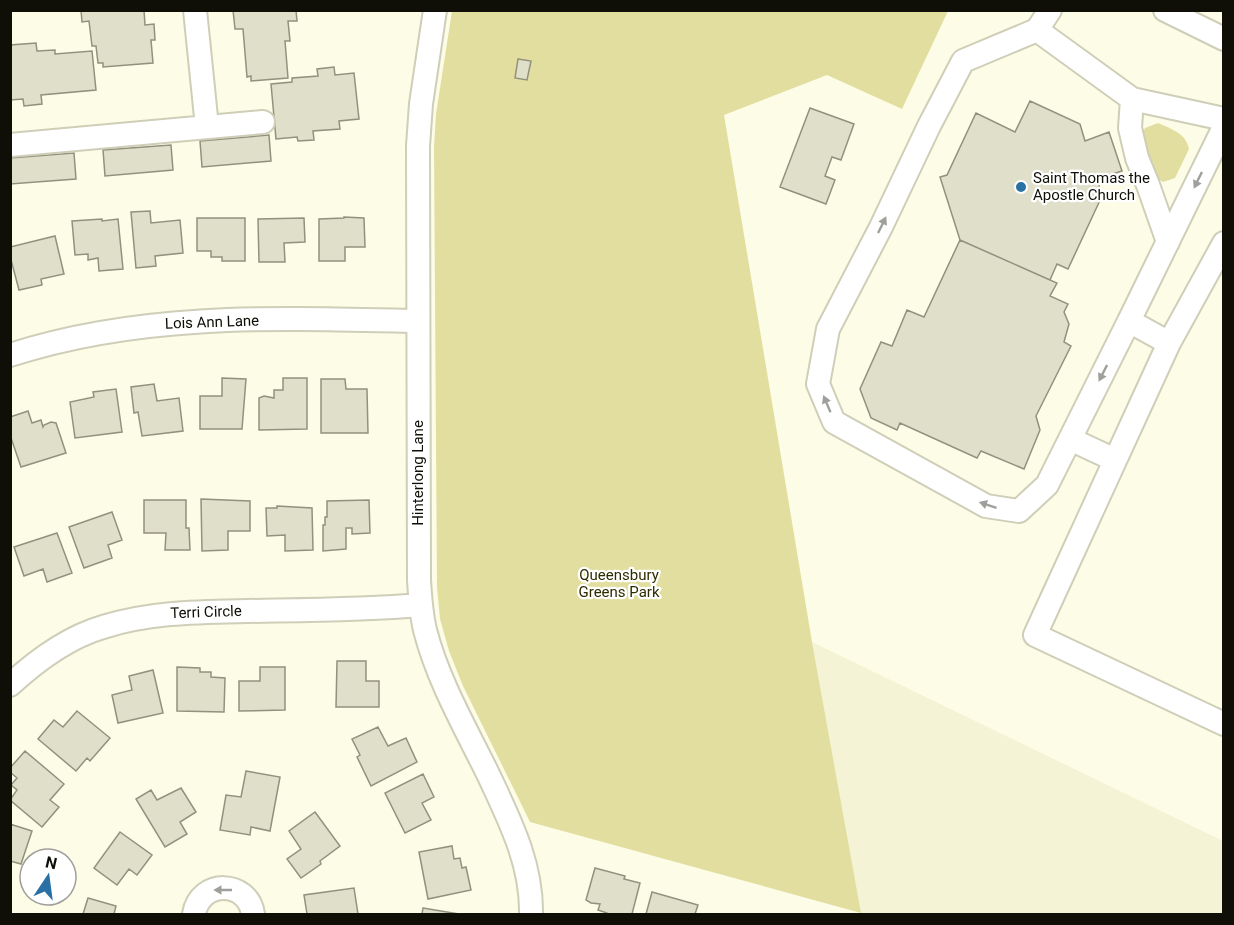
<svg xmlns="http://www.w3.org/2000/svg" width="1234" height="925" viewBox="0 0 1234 925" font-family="Roboto,sans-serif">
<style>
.built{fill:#f4f3d5}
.green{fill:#e2de9f}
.building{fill:#e0dfc9;stroke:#92917d;stroke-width:1.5}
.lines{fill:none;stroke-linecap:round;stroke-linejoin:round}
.minor-casing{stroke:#cfceb8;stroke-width:26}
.minor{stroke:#fff;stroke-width:22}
.oneway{fill:#9f9f9c}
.poi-dot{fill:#2970a4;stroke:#fff;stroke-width:2}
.labels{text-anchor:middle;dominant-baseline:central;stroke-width:4.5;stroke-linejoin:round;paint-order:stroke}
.poi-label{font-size:15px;fill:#0f0f08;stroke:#fff;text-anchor:start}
.street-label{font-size:15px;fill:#0f0f08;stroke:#fff}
.park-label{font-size:15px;fill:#2f2c00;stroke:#fff}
</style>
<rect width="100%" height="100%" fill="#fdfce6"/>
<path class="built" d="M 812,642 L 1223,841 L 1223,914 L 861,914 Z"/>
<path class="green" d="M 452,11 L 948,11 L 902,109 L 827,75 L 724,115 L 812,642 L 861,913 L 530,822 L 463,686 L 449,651 L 440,619 L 437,588 L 434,147 L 436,114 Z
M 1158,123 C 1171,129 1186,133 1189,149 L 1175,178 L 1163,182 C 1151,176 1139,139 1145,128 Z"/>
<path class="building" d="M 81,10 L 144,10 L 145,25 L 154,24 L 155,40 L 151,40 L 153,63 L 103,67 L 103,63 L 98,63 L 96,46 L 92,46 L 89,21 L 82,22 Z
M 233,10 L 296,10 L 297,21 L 288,21 L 290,41 L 285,41 L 288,78 L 251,81 L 251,76 L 247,77 L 243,29 L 235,29 Z
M 36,43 L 37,51 L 55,50 L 55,54 L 92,51 L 96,90 L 41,95 L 42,104 L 24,106 L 23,99 L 10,100 L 10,45 Z
M 518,59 L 531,61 L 527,80 L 515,78 Z
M 334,67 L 335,75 L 354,73 L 359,119 L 339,121 L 340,129 L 313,131 L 314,140 L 298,141 L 297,137 L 276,139 L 271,84 L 292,82 L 292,78 L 318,76 L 317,69 Z
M 1030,101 L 1080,124 L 1085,141 L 1109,132 L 1122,171 L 1097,179 L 1102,196 L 1068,269 L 1057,264 L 1050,280 L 960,240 L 940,177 L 947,175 L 976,113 L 1015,132 Z
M 810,108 L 854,124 L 841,160 L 832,157 L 825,176 L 835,180 L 826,204 L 780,187 Z
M 269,135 L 271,161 L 202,167 L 200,141 Z
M 171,145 L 173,170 L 105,176 L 103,150 Z
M 74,153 L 76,179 L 10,184 L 10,158 Z
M 150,211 L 151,223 L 180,220 L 183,253 L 155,256 L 156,266 L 136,268 L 131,212 Z
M 344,217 L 364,218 L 365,247 L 345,247 L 345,261 L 319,261 L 319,219 L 344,218 Z
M 197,218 L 245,218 L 245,261 L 222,261 L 222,257 L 211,257 L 211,251 L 197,251 Z
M 304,218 L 305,242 L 284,243 L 285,262 L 259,262 L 258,219 Z
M 102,219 L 102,221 L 118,219 L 123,269 L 99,271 L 98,258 L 88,260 L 88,254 L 75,255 L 72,221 Z
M 55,236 L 64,274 L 41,279 L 42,285 L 19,290 L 10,256 L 10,247 Z
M 960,240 L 1057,283 L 1050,296 L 1068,304 L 1064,312 L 1069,324 L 1064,342 L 1071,346 L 1036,416 L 1040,430 L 1024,469 L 981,451 L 977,458 L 900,423 L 897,430 L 871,418 L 860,389 L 881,342 L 892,346 L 907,310 L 924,317 Z
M 222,378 L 246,379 L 242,429 L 200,429 L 200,396 L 222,396 Z
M 283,378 L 307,378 L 307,429 L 259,430 L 259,398 L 264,396 L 274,398 L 274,390 L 283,390 Z
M 321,379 L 345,379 L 346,389 L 367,389 L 368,433 L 321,433 Z
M 154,384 L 157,401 L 179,398 L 183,431 L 142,436 L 138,412 L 134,413 L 131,387 Z
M 116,389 L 122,432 L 75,438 L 70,402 L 94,397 L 93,392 Z
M 28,411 L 32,423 L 41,420 L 43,427 L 44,425 L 51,422 L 56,423 L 66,453 L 21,467 L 10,435 L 10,417 Z
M 201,499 L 250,501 L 250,531 L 228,531 L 228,550 L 202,551 Z
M 144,500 L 186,500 L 186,528 L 189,528 L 190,550 L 165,550 L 166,533 L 144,533 Z
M 369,500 L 370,533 L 352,534 L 352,528 L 346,528 L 346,549 L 323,551 L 323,525 L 325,525 L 325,517 L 327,517 L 327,501 Z
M 277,506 L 312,508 L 313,550 L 285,551 L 285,535 L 267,536 L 266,508 L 277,508 Z
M 112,512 L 122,540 L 108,545 L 112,558 L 84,568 L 69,527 Z
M 57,533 L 72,573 L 47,582 L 43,569 L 24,576 L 14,547 Z
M 337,661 L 366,661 L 366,681 L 379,681 L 379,707 L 336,707 Z
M 177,667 L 200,668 L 200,672 L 211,672 L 211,677 L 225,678 L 224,712 L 177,711 Z
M 260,667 L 285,667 L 285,710 L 239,711 L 239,681 L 260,681 Z
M 153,670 L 163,713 L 118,723 L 112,695 L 132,690 L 129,676 Z
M 77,711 L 110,738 L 90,761 L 87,758 L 76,771 L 38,739 L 54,720 L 63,727 Z
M 378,727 L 388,746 L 406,738 L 417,762 L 371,786 L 357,757 L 360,755 L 352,739 Z
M 25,751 L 64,784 L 50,800 L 59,807 L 42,827 L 10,800 L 17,790 L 11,785 L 17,778 L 10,772 L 10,768 Z
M 246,771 L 280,777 L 270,831 L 251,827 L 250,835 L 220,830 L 226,795 L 241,797 Z
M 423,774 L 434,797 L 422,803 L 431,820 L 405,833 L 385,793 Z
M 181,788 L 196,812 L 180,822 L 187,834 L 165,847 L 136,799 L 151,790 L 157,800 Z
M 315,812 L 340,846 L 320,861 L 321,864 L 301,878 L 287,859 L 301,849 L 289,831 Z
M 10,824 L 32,831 L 21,864 L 10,861 Z
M 120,832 L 152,855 L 137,875 L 129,869 L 117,885 L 94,868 Z
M 452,846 L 454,859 L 460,858 L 462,868 L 466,867 L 471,890 L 428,899 L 419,852 Z
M 595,868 L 625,876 L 624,879 L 640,883 L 632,914 L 607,914 L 607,913 L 598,910 L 600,904 L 591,903 L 586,900 Z
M 354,888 L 358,914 L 307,914 L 304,895 Z
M 652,892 L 698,905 L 695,914 L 646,914 Z
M 88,898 L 116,906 L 114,914 L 83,914 Z
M 423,908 L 459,914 L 422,914 Z"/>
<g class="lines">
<g class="minor-casing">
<path id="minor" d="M 195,10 L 207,127
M 435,10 L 421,104 L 418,146 L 419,580 C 420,596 421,613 425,630 C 438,681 466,729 489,776 C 510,821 532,864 531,914
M 1050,10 L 1037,30 L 963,61 L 929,126 L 881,227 L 828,329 L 818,384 L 834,422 L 986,506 L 1019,511 L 1047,485 L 1129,321
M 1165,10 L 1224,39
M 1037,30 L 1132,99 L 1224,119
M 1132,99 L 1130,128 L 1137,158 L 1148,185 L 1168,242
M 10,145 L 263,122
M 1224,243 L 1169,343 L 1035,635 L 1224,724
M 1169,343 L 1129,321 L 1224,127
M 10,355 C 142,312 281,318 418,321
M 1070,439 L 1115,460
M 10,685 C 36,661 69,637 103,627 C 150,612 198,612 247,611 C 305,610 363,610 420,605
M 194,914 C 200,879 248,880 253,914"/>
</g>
<use href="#minor" class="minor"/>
</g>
<defs><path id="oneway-solid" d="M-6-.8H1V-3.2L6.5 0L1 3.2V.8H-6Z" transform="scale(1.5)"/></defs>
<g class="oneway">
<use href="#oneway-solid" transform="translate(1198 180) rotate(116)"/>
<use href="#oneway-solid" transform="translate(882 225) rotate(-64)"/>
<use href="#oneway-solid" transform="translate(1103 373) rotate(117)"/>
<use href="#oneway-solid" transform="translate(827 404) rotate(-113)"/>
<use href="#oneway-solid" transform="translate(988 505) rotate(-162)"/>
<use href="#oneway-solid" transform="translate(223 890) rotate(-180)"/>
</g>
<circle class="poi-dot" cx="1021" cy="187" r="6"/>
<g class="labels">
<g class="poi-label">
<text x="1033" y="178">Saint Thomas the<tspan x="1033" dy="17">Apostle Church</tspan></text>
</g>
<g class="street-label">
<text transform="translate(212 322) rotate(-2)">Lois Ann Lane</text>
<text transform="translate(418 473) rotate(-90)">Hinterlong Lane</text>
<text transform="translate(206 612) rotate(-2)">Terri Circle</text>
</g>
<g class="park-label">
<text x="619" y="575">Queensbury<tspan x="619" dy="17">Greens Park</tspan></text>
</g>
</g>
<rect width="1234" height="925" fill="none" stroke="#0f0f08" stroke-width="24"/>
<g transform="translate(48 877) rotate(13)"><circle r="28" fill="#ffffff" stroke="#9f9f9c" stroke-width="1.5"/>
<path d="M0-4.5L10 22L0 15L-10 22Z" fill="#2970a4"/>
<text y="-9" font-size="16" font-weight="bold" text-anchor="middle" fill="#0f0f08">N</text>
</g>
</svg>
